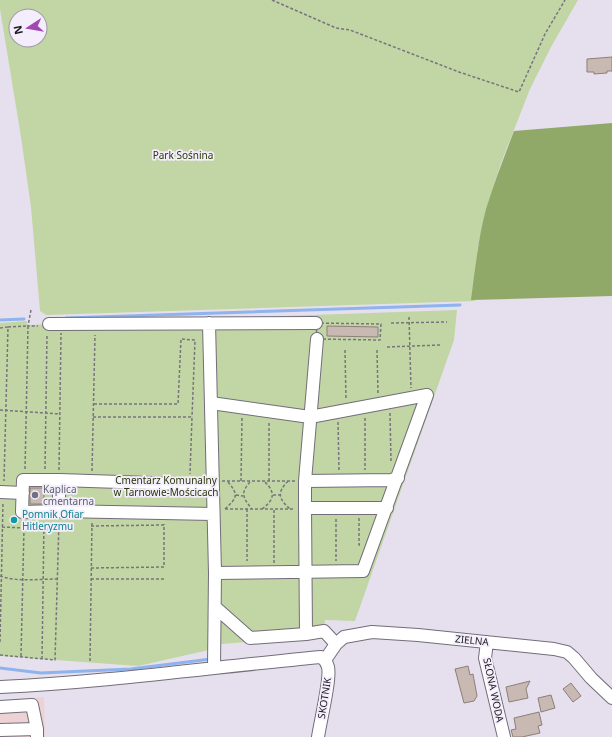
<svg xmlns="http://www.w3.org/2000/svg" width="612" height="737" viewBox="0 0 612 737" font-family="'Noto Sans',sans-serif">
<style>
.commercial{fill:#ecd2d5}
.green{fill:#c1d6a4;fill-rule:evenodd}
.forest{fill:#90a969}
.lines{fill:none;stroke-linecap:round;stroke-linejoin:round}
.stream{stroke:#8eb3ed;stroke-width:3}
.building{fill:#c9b9b3;stroke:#8d7e79}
.minor-casing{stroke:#726d79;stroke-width:14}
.path{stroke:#78747d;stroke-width:1.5;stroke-dasharray:3 2;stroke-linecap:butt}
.minor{stroke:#fff;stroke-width:12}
.worship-dot{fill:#6b7280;stroke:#f3edfc;stroke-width:1.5}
.culture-dot{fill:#0f9aa8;stroke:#f3edfc;stroke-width:1.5}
.labels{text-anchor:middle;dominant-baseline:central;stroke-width:3.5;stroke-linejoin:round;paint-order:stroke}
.park-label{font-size:10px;fill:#283806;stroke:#f3edfc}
.worship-label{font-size:10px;fill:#5b616d;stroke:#f3edfc;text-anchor:start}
.culture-label{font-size:10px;fill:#0d838f;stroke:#f3edfc;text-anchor:start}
.street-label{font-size:10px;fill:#1b181d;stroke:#f3edfc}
</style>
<rect width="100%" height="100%" fill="#e6e0ee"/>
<path class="commercial" d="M 44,697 L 45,737 L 0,737 L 0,700 Z"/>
<path class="green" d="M 0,0 L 578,0 L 551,47 L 530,89 L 501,163 L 486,210 L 477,251 L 475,301 L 46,315 L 40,311 L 31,207 L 21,137 L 0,9 ZM 16,16 L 40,16 L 40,40 L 16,40 Z
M 457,310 L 454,340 L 355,621 L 325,620 L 323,636 L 209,645 L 209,650 L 138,666 L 0,656 L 0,323 L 27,321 L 27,325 Z"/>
<path class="forest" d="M 612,123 L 612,296 L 471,300 C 475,270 478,239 486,209 C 494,183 504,157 514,131 Z"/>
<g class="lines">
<path class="stream" d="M 66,318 L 460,305
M 0,320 L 24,319
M 0,668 L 41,673 L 131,669 L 211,659"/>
</g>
<path class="building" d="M 612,57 L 612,71 L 607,71 L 607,73 L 594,74 L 594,72 L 587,72 L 587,59 Z
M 327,326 L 378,327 L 378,337 L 327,336 Z
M 30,488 L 44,488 L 44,504 L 30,504 Z
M 468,666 L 470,675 L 473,674 L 477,696 L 474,701 L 464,703 L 455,669 Z
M 530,681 L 526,689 L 528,698 L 509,702 L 506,687 Z
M 571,683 L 581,696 L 573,702 L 563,689 Z
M 551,695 L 555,708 L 541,712 L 538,698 Z
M 539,712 L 542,725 L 538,726 L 540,733 L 522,737 L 513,737 L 511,730 L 516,729 L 514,718 Z"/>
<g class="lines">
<g class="minor-casing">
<path id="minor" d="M 209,323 L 215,573 L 214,667
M 49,324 L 316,323
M 317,339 L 305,481 L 391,480 L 398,478
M 211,403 L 310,417 L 427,395 L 363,571 L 215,573
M 59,480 L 212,485
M 305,481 L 305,508 L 387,508
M 0,492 L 23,493
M 305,508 L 306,634
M 59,511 L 22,512 L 23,480 L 59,480 L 59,511 L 213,514
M 215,607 L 250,638 L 306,634 L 324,631 L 336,644
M 487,642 L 485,658 L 504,737
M 325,660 L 336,644 L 344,637 L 372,632 L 418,635 L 554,649 L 567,652 L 574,658 L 591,678 L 612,698
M 0,687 C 107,682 214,667 321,657 C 324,659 327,663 328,667 C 331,678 320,723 318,737
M 0,707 L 32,705 L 37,729
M 0,730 L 37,729 L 37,737"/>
</g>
<path class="path" d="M 272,0 L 336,28 L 350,30 L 459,72 L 519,92 L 545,34 L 565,0
M 31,310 L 28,326 L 38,326
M 409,317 L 411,388
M 316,323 L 381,324 L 380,340 L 317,339 Z
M 391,323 L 447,322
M 8,327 L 28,326 L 25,470
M 0,328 L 8,327 L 4,481
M 387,347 L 440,345
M 345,350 L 346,400
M 377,350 L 378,394
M 94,404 L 178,404 L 181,339 L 195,340 L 192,417
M 0,410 L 60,414
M 390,413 L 391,462
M 93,417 L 192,417 L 190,474
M 365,418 L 365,470
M 338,422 L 339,470
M 45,469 L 47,335
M 59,470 L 61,333
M 92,471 L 95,335
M 222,481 L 295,481
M 241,481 L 242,417
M 269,481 L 269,423
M 288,481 C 277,493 278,498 290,509
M 250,482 C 240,493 243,498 252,509
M 236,495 L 243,496
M 273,495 L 280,495
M 225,509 L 295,509
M 225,509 C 237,498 239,495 228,482
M 247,509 L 247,561
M 262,509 C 274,500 276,493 265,482
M 359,518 L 359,545 L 361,545
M 336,519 L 336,561
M 91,526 L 164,525
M 2,527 L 24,528 L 24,522
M 274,563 L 274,509
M 91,568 L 164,567 L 164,524
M 0,576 C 17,582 39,579 57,579
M 91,579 L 164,579
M 0,642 L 3,502
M 0,655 L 55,660 L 59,521
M 21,656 L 24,528
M 42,659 L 44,522
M 90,661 L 92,522"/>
<use href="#minor" class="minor"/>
</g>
<circle class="worship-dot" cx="35" cy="495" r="4"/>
<circle class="culture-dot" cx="14" cy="520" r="4"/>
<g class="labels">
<g class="park-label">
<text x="183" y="155">Park Sośnina</text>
<text x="166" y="480">Cmentarz Komunalny<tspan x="166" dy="12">w Tarnowie-Mościcach</tspan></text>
</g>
<g class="worship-label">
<text x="43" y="489">Kaplica<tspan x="43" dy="12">cmentarna</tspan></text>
</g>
<g class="culture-label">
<text x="22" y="514">Pomnik Ofiar<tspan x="22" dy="12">Hitleryzmu</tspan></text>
</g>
<g class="street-label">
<text transform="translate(472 640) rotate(6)">ZIELNA</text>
<text transform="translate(494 690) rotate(78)">SŁONA WODA</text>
<text transform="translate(324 698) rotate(-81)">SKOTNIK</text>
</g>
</g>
<g transform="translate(28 28) rotate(258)"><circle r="19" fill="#f3edfc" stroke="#9d98a3"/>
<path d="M0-3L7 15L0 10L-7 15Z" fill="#a148b4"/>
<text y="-6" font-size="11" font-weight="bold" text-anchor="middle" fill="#1b181d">N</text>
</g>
</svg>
